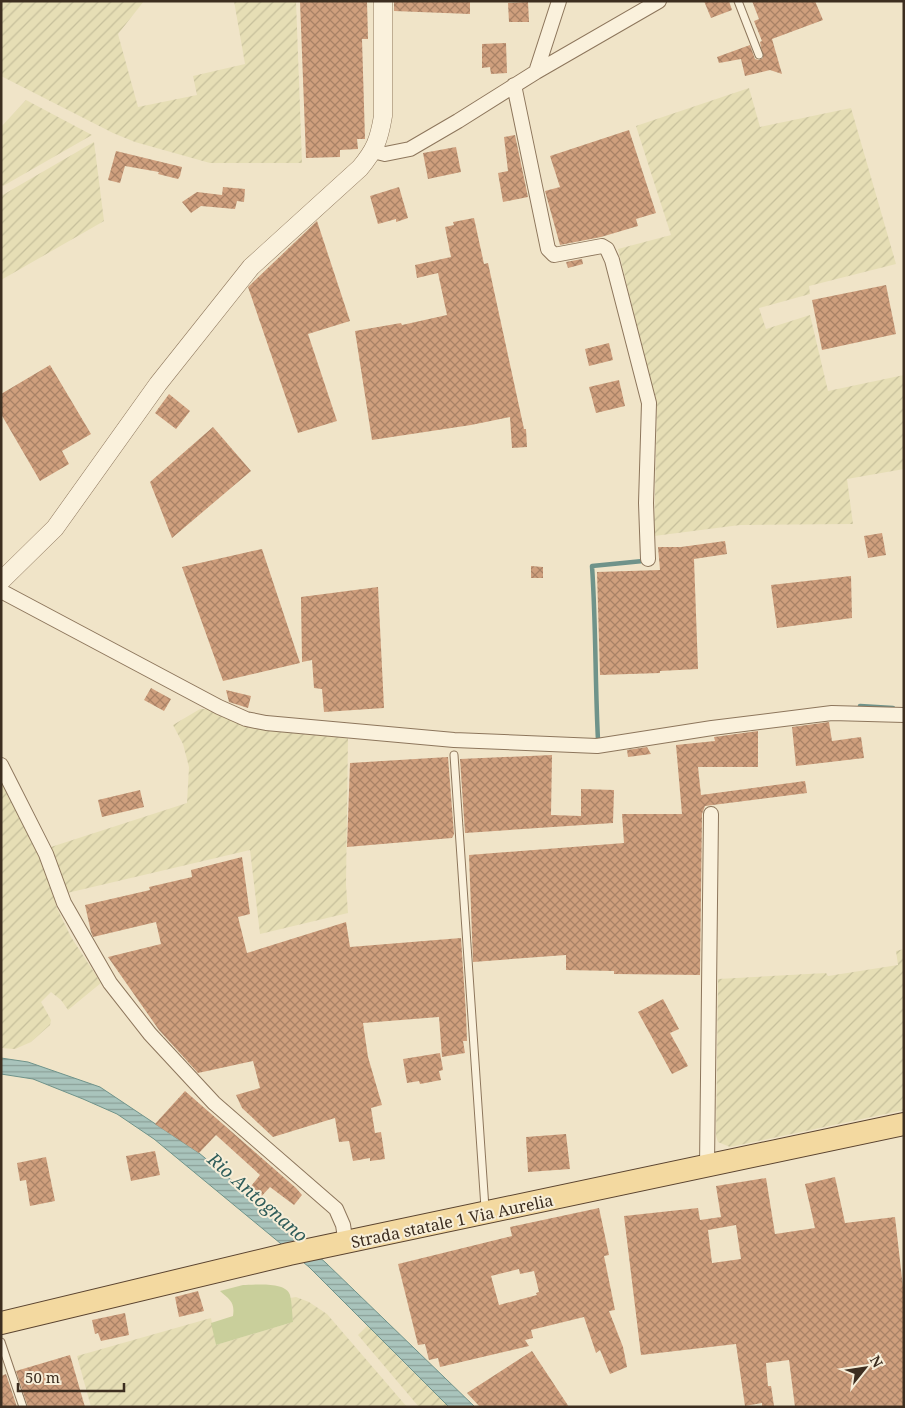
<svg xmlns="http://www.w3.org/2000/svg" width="905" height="1408" viewBox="0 0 905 1408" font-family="'Noto Serif',serif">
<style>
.farmland{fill:url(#farmland-furrows)}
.grass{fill:#c9cf9b}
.water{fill:url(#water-rules);stroke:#6f938a}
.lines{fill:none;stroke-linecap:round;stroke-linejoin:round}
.stream{stroke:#6f938a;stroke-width:4.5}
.building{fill:url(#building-cross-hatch);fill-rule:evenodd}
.service-casing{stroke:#8d765c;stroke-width:9}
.minor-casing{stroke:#8d765c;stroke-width:16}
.tertiary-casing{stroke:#8d765c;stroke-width:19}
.primary-casing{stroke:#5b4430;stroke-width:24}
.service{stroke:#faf1dc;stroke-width:7}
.minor{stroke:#faf1dc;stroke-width:14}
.tertiary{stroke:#faf1dc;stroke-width:18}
.primary{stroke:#f3d9a0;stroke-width:22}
.labels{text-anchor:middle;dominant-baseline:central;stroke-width:4;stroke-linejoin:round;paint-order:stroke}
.street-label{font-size:16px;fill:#3d2e20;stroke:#f7eed8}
.water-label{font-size:18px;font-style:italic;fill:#2f5d5a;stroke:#f7eed8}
</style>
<defs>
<pattern id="farmland-furrows" width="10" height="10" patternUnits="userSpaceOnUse" patternTransform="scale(1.25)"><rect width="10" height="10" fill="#e6deb5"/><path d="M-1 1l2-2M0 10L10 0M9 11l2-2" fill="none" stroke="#c6bf9b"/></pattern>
<pattern id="water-rules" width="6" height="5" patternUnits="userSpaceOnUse" patternTransform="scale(1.25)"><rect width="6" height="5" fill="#a9c4bc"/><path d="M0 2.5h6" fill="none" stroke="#8ba098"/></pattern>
<pattern id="building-cross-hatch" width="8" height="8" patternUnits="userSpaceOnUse" patternTransform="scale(1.25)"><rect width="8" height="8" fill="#cf9f7d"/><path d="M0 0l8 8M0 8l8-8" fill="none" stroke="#a98266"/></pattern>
</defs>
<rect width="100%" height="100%" fill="#f0e4c8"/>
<path class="farmland" d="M 1,1 L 144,1 L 118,34 L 138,107 L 197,95 L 193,76 L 245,64 L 234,1 L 296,1 L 302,163 L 210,163 L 135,142 L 113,133 L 1,76 Z
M 749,88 L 760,127 L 851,108 L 896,264 L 809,286 L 810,294 L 759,308 L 766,329 L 810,315 L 828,391 L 904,375 L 904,469 L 847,479 L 853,524 L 740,525 L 654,536 L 657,407 L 618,249 L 671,235 L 636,126 Z
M 26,100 L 92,135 L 3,186 L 1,184 L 1,127 Z
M 94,142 L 104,221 L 1,280 L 1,196 Z
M 200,709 L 206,709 L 256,729 L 348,737 L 346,885 L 348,913 L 260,934 L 250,850 L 67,893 L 50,851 L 51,847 L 187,803 L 189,767 L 183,744 L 173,725 Z
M 1,778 L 42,857 L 57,908 L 71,937 L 101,983 L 68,1010 L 61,1000 L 51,992 L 41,1002 L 51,1020 L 50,1025 L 31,1042 L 15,1049 L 1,1048 Z
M 904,949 L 904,1110 L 730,1147 L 718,1142 L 716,1136 L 718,979 L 826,973 L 828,976 L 898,965 L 896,951 Z
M 296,1297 L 309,1302 L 327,1314 L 407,1407 L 91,1407 L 77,1356 L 211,1318 L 216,1345 L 293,1322 L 290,1298 Z
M 368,1325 L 401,1360 L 449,1407 L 419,1407 L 358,1335 Z"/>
<path class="grass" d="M 243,1285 C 254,1285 286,1281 290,1295 C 292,1303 292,1313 293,1322 L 216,1345 L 211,1323 L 233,1316 C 235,1302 230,1300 220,1291 Z"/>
<path class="water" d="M 1,1058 L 28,1062 L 100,1087 L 199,1153 L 259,1203 L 326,1263 L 475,1407 L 449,1407 L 309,1267 L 154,1139 L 117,1114 L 83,1099 L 33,1079 L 1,1074 Z"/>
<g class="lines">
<path class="stream" d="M 860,706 L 893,708
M 598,740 C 595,682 596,624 592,566 L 643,561"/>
</g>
<path class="building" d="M 300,1 L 367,1 L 368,39 L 362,39 L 365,139 L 357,139 L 358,149 L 340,150 L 340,157 L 306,158 Z
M 394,1 L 470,1 L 470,14 L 394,11 Z
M 704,1 L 729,1 L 732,10 L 711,18 Z
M 752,1 L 815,1 L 823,20 L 772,39 L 782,74 L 770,70 L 745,76 L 741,59 L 719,63 L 717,57 L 750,45 L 755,59 L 759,60 L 763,58 L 760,42 L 762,41 L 754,21 L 759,19 Z
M 528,2 L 529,22 L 509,22 L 508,3 Z
M 506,43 L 507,73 L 491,74 L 490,67 L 482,68 L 482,44 Z
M 629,130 L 656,213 L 636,219 L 638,226 L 601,237 L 560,245 L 545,191 L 560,187 L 550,156 Z
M 515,135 L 528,197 L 503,202 L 498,173 L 508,171 L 504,137 Z
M 456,147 L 461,172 L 428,179 L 423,153 Z
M 116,151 L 182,167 L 180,176 L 178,179 L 158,174 L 159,172 L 125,166 L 120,183 L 108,180 Z
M 223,187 L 245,189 L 244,202 L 237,201 L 235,209 L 201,206 L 191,213 L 182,202 L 197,192 L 222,195 Z
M 399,187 L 408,218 L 396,222 L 396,219 L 378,224 L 370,196 Z
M 474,218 L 484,264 L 488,263 L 524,429 L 526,429 L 527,447 L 512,448 L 510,417 L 471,425 L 372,440 L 355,331 L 401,323 L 402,325 L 447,315 L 438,273 L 417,278 L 415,265 L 451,257 L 445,227 L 454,225 L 453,222 Z
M 317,221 L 350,321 L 308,334 L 337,421 L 298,433 L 248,287 Z
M 582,259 L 583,264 L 568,268 L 566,262 Z
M 886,285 L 896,334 L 822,350 L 812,300 Z
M 609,343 L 613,360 L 589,366 L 585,349 Z
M 50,365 L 91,434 L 62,451 L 69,464 L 40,481 L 1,414 L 1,394 Z
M 619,380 L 625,406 L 596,413 L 589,387 Z
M 169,394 L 190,411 L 176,429 L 155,413 Z
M 213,427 L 251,471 L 172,538 L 150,482 Z
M 882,533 L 886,555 L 868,558 L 864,536 Z
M 725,541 L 727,554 L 694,559 L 698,669 L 660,671 L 660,673 L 600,675 L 597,572 L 660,570 L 658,547 L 681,547 Z
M 262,549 L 300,663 L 223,681 L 182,567 Z
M 531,566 L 543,567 L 543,578 L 531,578 Z
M 851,576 L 852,618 L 777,628 L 771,585 Z
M 378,587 L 384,708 L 324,712 L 322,689 L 314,688 L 312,660 L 302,662 L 301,597 Z
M 151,688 L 171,699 L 164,711 L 144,700 Z
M 226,690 L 251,696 L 248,708 L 229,702 Z
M 829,722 L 832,741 L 861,737 L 864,758 L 796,766 L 792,727 Z
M 758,731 L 758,767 L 698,767 L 701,795 L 805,781 L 807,793 L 705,806 L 702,814 L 700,975 L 614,974 L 614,971 L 566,970 L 566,955 L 473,962 L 469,855 L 624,843 L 622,814 L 682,814 L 676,745 L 715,741 L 714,737 Z
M 647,747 L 651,754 L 628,757 L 627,750 Z
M 552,755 L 551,815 L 581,816 L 581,789 L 614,790 L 613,823 L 465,833 L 460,759 Z
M 448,757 L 454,834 L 452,838 L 347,847 L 350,763 Z
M 140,790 L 144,807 L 102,817 L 98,800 Z
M 242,857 L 250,914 L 238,917 L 247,953 L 346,922 L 350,947 L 461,938 L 466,1014 L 467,1041 L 463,1041 L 465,1053 L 442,1057 L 439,1017 L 363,1023 L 368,1057 L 382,1105 L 371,1108 L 375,1133 L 381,1132 L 385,1159 L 370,1161 L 370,1158 L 353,1161 L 349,1141 L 339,1142 L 335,1118 L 273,1137 L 242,1108 L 236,1095 L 260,1088 L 253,1061 L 198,1073 L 159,1030 L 108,957 L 161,944 L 156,922 L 93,937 L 91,932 L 85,905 L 150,890 L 149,887 L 192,877 L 191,870 Z
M 663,999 L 679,1029 L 670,1033 L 688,1066 L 672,1074 L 638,1012 Z
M 440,1053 L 443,1070 L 439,1071 L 441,1080 L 420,1084 L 419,1081 L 407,1083 L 403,1059 Z
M 185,1091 L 296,1188 L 302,1195 L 294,1205 L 270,1187 L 258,1200 L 247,1191 L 260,1175 L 216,1135 L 199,1153 L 155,1124 Z
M 566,1134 L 570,1169 L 528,1172 L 526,1137 Z
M 155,1151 L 160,1175 L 131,1181 L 126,1156 Z
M 46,1157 L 55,1201 L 30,1206 L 26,1180 L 20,1181 L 17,1163 Z
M 835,1177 L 845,1223 L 895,1217 L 904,1296 L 904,1407 L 795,1407 L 789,1360 L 766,1363 L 768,1386 L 771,1386 L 774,1406 L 762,1407 L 762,1403 L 745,1406 L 736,1344 L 641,1355 L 624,1216 L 698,1208 L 700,1220 L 721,1217 L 716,1186 L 766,1178 L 775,1234 L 815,1228 L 805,1184 ZM 736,1225 L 741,1259 L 712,1263 L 708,1230 Z
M 599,1208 L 609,1255 L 604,1256 L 615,1310 L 609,1311 L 623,1347 L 627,1367 L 610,1374 L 600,1350 L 596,1353 L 584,1317 L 531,1330 L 533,1338 L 525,1340 L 529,1346 L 440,1367 L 438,1358 L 429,1360 L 425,1344 L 418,1345 L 398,1264 L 512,1236 L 510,1227 ZM 519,1269 L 520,1274 L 534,1271 L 539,1292 L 536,1293 L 537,1295 L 499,1305 L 491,1276 Z
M 198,1291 L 204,1311 L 179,1317 L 175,1297 Z
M 125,1313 L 129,1335 L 101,1341 L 98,1333 L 95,1334 L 92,1320 Z
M 532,1351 L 569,1407 L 480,1407 L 467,1393 Z
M 70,1355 L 85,1407 L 28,1407 L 16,1371 Z
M 6,1374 L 17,1407 L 1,1407 L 1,1376 Z"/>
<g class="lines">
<g class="service-casing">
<path id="service" d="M 738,1 L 759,55
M 454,755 L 485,1208
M 1,1342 L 23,1407"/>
</g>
<g class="minor-casing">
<path id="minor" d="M 536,72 L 559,1
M 514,85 L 548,249 L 554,255 L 602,246 L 607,249 L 612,260 L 649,403 L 646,503 L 648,559
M 373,151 L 385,154 L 410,149 L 458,121 L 536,72 L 659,1
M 1,591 L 219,707 L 246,719 L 266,723 L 454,740 L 597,746 L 712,728 L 832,713 L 904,715
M 1,765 L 46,854 L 64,903 L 110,983 L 150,1034 L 214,1103 L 336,1209 L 343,1225 L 346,1244
M 707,1166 L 711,814"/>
</g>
<g class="tertiary-casing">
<path id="tertiary" d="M 1,581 L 55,528 L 158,384 L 251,267 L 360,168 C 375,150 379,140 383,116 L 383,1"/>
</g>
<g class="primary-casing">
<path id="primary" d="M 1,1323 L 289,1254 L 904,1124"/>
</g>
<use href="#service" class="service"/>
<use href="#minor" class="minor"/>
<use href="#tertiary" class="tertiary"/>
<use href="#primary" class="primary"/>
</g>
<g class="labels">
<g class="street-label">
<text transform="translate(452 1221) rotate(-12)">Strada statale 1 Via Aurelia</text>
</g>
<g class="water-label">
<text transform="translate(258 1197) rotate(41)">Rio Antognano</text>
</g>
</g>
<rect width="905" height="1408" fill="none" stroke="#3d2e20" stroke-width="5"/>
<g transform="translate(865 1368) rotate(60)" stroke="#f7eed8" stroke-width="4" paint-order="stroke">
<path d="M0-4L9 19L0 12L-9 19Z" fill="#3d2e20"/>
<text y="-8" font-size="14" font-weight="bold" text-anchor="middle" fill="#3d2e20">N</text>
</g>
<path d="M18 1383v8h106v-8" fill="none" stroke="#3d2e20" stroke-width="2.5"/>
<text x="25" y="1383" font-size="15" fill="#3d2e20" stroke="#f7eed8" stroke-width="4" paint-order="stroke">50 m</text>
</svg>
